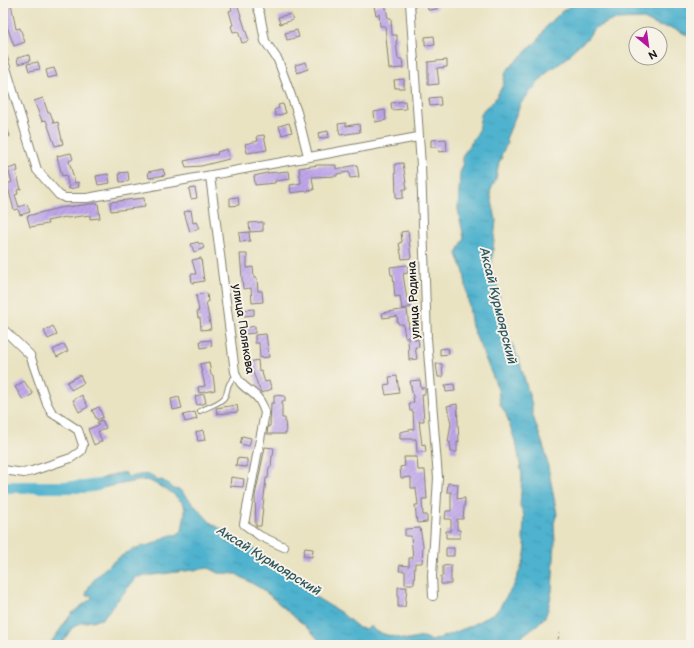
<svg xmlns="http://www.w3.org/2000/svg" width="694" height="648" viewBox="0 0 694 648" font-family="'Balsamiq Sans',sans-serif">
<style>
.water{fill:url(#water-ripples);stroke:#366775}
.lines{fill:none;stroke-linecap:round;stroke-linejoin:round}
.river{stroke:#4fb2ce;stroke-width:12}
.building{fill:url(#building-hatch)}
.service-casing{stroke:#82806f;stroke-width:6}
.minor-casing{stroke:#82806f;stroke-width:10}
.path{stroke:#82806f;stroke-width:1;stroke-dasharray:3 3;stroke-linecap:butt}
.service{stroke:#fff;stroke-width:4}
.minor{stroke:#fff;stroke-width:8}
.labels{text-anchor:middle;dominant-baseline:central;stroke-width:4;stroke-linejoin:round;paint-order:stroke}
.street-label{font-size:12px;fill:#1c1c1c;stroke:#f7f3e8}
.water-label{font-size:13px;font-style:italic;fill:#305863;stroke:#f7f3e8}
</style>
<defs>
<pattern id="water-ripples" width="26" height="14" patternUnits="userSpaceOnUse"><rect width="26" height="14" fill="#4fb2ce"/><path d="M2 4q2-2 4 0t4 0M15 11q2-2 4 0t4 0" fill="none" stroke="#4498b0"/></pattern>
<pattern id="building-hatch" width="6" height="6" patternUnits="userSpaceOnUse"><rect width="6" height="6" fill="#bfa6eb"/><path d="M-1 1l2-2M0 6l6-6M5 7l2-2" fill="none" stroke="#a48ec9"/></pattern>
</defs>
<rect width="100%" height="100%" fill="#f7f3e8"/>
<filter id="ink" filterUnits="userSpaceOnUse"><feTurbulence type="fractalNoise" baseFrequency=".025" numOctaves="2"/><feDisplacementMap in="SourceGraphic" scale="8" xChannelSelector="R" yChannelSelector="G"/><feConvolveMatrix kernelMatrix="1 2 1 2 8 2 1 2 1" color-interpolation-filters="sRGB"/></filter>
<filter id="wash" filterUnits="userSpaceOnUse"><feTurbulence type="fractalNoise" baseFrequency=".012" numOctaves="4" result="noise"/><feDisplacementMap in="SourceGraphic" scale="16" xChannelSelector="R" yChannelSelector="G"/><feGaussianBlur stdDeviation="0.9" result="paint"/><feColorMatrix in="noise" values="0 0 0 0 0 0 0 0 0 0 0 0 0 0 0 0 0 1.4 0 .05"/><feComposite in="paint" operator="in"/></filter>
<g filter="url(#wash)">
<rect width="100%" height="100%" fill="#e9e3c2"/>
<path class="water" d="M 575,3 L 691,3 L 691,37 L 675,29 L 658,26 L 644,19 L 614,20 L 597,27 L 592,31 L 587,39 L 573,50 L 569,56 L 558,65 L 549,70 L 521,103 L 506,139 L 507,144 L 501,155 L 502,158 L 499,162 L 496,178 L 490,192 L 496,220 L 491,270 L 499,291 L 499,303 L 506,330 L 519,360 L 532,405 L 532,413 L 545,451 L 557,514 L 554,523 L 555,542 L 552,591 L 548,609 L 545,617 L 538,624 L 510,645 L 323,645 L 311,631 L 262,589 L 236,574 L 219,573 L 209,568 L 137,577 L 102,619 L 80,623 L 72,628 L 60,645 L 49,645 L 72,613 L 92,598 L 91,595 L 86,596 C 87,579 120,555 134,549 C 141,546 149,546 155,543 C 163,539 168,534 176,535 L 182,531 L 185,513 L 184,504 L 172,493 L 152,482 L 146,480 L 136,481 L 82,492 L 82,485 C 96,483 115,471 126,473 L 127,477 C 141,476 145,470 158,481 L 162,480 L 171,486 L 173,489 L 180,490 L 211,523 L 285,568 L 312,595 L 340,612 L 359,628 L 367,629 L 370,625 L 375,631 L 387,635 L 408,640 L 423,637 L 432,641 L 471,626 L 497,611 L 514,585 L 524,560 L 526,547 L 523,540 L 524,515 L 520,506 L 522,475 L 517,447 L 506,414 L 500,404 L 498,389 L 472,327 L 464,272 L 457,254 L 464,238 L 458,209 L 460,173 L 463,165 L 463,155 L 478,132 L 481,114 L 484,109 L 494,101 L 503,85 L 506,71 L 538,40 L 546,27 L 562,11 Z"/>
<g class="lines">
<path class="river" d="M 3,487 L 85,487 L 98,485"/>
</g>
<g id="blocks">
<path class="building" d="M 11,3 L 16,29 L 20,28 L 25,42 L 14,46 L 7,26 L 3,9 L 3,5 Z
M 230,3 L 237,3 L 249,41 L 242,43 L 238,31 L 233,32 L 231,26 L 233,25 L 229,11 L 232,10 Z
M 385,3 L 388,18 L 391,18 L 392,35 L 397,35 L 397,41 L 396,41 L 398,59 L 402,59 L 403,68 L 389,69 L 385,26 L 380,26 L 379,14 L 376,15 L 374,6 Z
M 427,3 L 436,3 L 437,9 L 428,10 Z
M 291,14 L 293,20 L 280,24 L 278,17 Z
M 297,30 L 299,37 L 287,40 L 285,33 Z
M 434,36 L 435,45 L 425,46 L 425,37 Z
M 29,55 L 30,61 L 18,64 L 17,58 Z
M 447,60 L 447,67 L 437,68 L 439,84 L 428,85 L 428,62 Z
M 38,62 L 40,69 L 29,71 L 27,64 Z
M 306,62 L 308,69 L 297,73 L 295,65 Z
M 54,68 L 57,76 L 48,78 L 46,70 Z
M 404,79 L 404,88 L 395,88 L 394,80 Z
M 440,97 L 441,105 L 430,106 L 429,98 Z
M 43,98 L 48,113 L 50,112 L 54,123 L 58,122 L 63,144 L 55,146 L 46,120 L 42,121 L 34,101 Z
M 405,101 L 406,109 L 392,110 L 391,103 Z
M 283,104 L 286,113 L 276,116 L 274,110 L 279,108 L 278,105 Z
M 385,110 L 386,120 L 375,122 L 374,112 Z
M 3,118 L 10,136 L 3,138 Z
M 289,123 L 292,132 L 282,135 L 279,126 Z
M 346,123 L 346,126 L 359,124 L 360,132 L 340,135 L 338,124 Z
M 328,131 L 329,137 L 319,139 L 318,133 Z
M 264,135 L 267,150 L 247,153 L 245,144 L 258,141 L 257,136 Z
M 446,139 L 447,151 L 439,152 L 438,147 L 431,147 L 431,140 Z
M 227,149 L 229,159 L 201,166 L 186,167 L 184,161 L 218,154 L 217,152 Z
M 71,153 L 73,159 L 69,161 L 75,183 L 78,182 L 79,187 L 69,189 L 66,175 L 62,176 L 57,156 Z
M 403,163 L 407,189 L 403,189 L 403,198 L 396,199 L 395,164 Z
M 318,165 L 336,165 L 336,169 L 357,165 L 359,177 L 350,178 L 349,172 L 337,174 L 337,176 L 312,177 L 314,190 L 291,193 L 290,185 L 301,183 L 299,168 Z
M 17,166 L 18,171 L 16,172 L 21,189 L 17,190 L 18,194 L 15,195 L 19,207 L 27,204 L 30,212 L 20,215 L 18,209 L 14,210 L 7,184 L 12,182 L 8,169 Z
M 163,169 L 165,175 L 149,178 L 148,172 Z
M 289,171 L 290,179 L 275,181 L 275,183 L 255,185 L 254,176 L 267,173 Z
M 128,172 L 129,181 L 120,182 L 119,173 Z
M 108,174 L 110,183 L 98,185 L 96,176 Z
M 195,188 L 197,198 L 191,199 L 189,189 Z
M 238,197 L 239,205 L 230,206 L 230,198 Z
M 144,198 L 145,207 L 111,211 L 110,202 Z
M 98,203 L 100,218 L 90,219 L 90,215 L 67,218 L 66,217 L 47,221 L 48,224 L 30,227 L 27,216 L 59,208 Z
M 191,210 L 193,223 L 196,222 L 199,228 L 190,232 L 184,212 Z
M 263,222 L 263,231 L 250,232 L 249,223 Z
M 408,231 L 411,258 L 402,259 L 399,243 L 402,242 L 401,232 Z
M 249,232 L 250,241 L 240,242 L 239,233 Z
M 198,242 L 199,244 L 202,243 L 204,248 L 194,252 L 191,244 Z
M 240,254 L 247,254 L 247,268 L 253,267 L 254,278 L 257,278 L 258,291 L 262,291 L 263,302 L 252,303 L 251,288 L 243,289 Z
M 201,258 L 204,281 L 192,283 L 191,274 L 196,274 L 192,260 Z
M 407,265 L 408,273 L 403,274 L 407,300 L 410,300 L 411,307 L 402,309 L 400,296 L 395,297 L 393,275 L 391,275 L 390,267 Z
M 207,293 L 208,302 L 206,302 L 211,329 L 201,330 L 200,318 L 198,318 L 197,311 L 199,311 L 196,295 Z
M 254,309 L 254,315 L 244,316 L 244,310 Z
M 407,309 L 409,328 L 414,328 L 415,340 L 418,339 L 419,347 L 415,347 L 417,359 L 409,360 L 408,337 L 405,337 L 403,324 L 398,324 L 397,316 L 383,318 L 382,313 Z
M 53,326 L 57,335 L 48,339 L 44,331 Z
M 255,326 L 255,333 L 245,334 L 245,328 Z
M 266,334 L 269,357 L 260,358 L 259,343 L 255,343 L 255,335 Z
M 211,340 L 212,346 L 201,348 L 200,341 Z
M 64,344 L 68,351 L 57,357 L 53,350 Z
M 448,348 L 449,354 L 440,355 L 440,349 Z
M 258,360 L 259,371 L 261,370 L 265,382 L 269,381 L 272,389 L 261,393 L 249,362 Z
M 209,362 L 211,375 L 213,375 L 215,390 L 199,393 L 198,387 L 205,386 L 200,364 Z
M 436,364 L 442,364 L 443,377 L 438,377 Z
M 80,375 L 84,383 L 71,390 L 67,382 Z
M 397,376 L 399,393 L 386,395 L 384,385 L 390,384 L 389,377 Z
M 420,380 L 421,388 L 425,388 L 425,394 L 422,394 L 424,421 L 419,421 L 422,445 L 425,444 L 426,452 L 417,452 L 416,439 L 400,439 L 400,432 L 414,429 L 413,411 L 410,411 L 409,403 L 414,402 L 410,381 Z
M 24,381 L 33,394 L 23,400 L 15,387 Z
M 454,384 L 455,391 L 446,392 L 445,385 Z
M 204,394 L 206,403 L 197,405 L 195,396 Z
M 82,395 L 88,407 L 79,412 L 73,400 Z
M 274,395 L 285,396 L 285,401 L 282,401 L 282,418 L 285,418 L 286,434 L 267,434 L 268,426 L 270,426 L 271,403 L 274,403 Z
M 179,397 L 182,408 L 173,410 L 171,399 Z
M 457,404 L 459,442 L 457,442 L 457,452 L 451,452 L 450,442 L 448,442 L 451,423 L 447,406 Z
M 237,405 L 238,412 L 217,414 L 216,408 Z
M 99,407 L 103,417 L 97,420 L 92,410 Z
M 195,412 L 197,419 L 185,422 L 183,415 Z
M 102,420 L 106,428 L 98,432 L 102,441 L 94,445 L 88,429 L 99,425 L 97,422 Z
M 203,430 L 205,440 L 198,441 L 196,432 Z
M 242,436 L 251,438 L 249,446 L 240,444 Z
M 265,447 L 274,448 L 273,456 L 272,456 L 271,467 L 269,467 L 268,478 L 266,478 L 261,526 L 256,526 L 255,496 Z
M 404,457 L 417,457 L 418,470 L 425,470 L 427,499 L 422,499 L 423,515 L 427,515 L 427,522 L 417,523 L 415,505 L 418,505 L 416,488 L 411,488 L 411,477 L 401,478 L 400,467 L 405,466 Z
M 237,458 L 247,459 L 247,467 L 236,466 Z
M 231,477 L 244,479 L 243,487 L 230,486 Z
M 448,483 L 458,484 L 457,499 L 465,498 L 463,519 L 457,519 L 457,530 L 460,530 L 460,538 L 446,538 L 446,531 L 451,531 L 451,519 L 445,519 L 446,511 L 451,511 L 451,492 L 447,492 Z
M 420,528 L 423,545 L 422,563 L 415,563 L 414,584 L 405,584 L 405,571 L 399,571 L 400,565 L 409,566 L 409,558 L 413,558 L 411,536 L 405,536 L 405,529 Z
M 305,548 L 313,549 L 312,557 L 303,556 Z
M 446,548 L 454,548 L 454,556 L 446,556 Z
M 451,565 L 451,584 L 441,584 L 441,576 L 443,576 L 443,566 Z
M 398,587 L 407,587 L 405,607 L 398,607 Z"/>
</g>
</g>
<g filter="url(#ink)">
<use href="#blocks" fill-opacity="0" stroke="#82806f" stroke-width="1"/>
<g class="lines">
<g class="service-casing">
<path id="service" d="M 200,411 C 207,407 219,404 224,398 C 230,390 224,386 236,376"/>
</g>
<g class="minor-casing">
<path id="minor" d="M 256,3 L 260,14 L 265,41 L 278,60 L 297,112 L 308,156
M 410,3 L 421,166 L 427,338 L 438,478 L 432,576 L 433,596
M 3,58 L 37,170 L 59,195 L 65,198 L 87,198 L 418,137
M 210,176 L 235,372 C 241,393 258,387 265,413 L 244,524 L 260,536 L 284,547
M 3,329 L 30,355 L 47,404 L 52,413 L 78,430 L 83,445 L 81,451 L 71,458 L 32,471 L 24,473 L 3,470"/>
</g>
<path class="path" d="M 556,645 L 560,633"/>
<use href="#service" class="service"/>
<use href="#minor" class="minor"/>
</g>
</g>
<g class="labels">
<g class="street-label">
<text transform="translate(414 300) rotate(-93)">улица Родина</text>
<text transform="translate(243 329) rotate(81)">улица Полякова</text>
</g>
<g class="water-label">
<text transform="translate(498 306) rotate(76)">Аксай Курмоярский</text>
<text transform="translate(269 561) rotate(32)">Аксай Курмоярский</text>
</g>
</g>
<rect width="694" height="648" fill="none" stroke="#f7f3e8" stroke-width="16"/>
<g transform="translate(648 46) rotate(151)"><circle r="19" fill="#f7f3e8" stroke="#9f9d96"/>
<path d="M0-3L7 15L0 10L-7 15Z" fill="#b5179e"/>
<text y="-6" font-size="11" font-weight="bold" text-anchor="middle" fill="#1c1c1c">N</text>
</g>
</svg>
